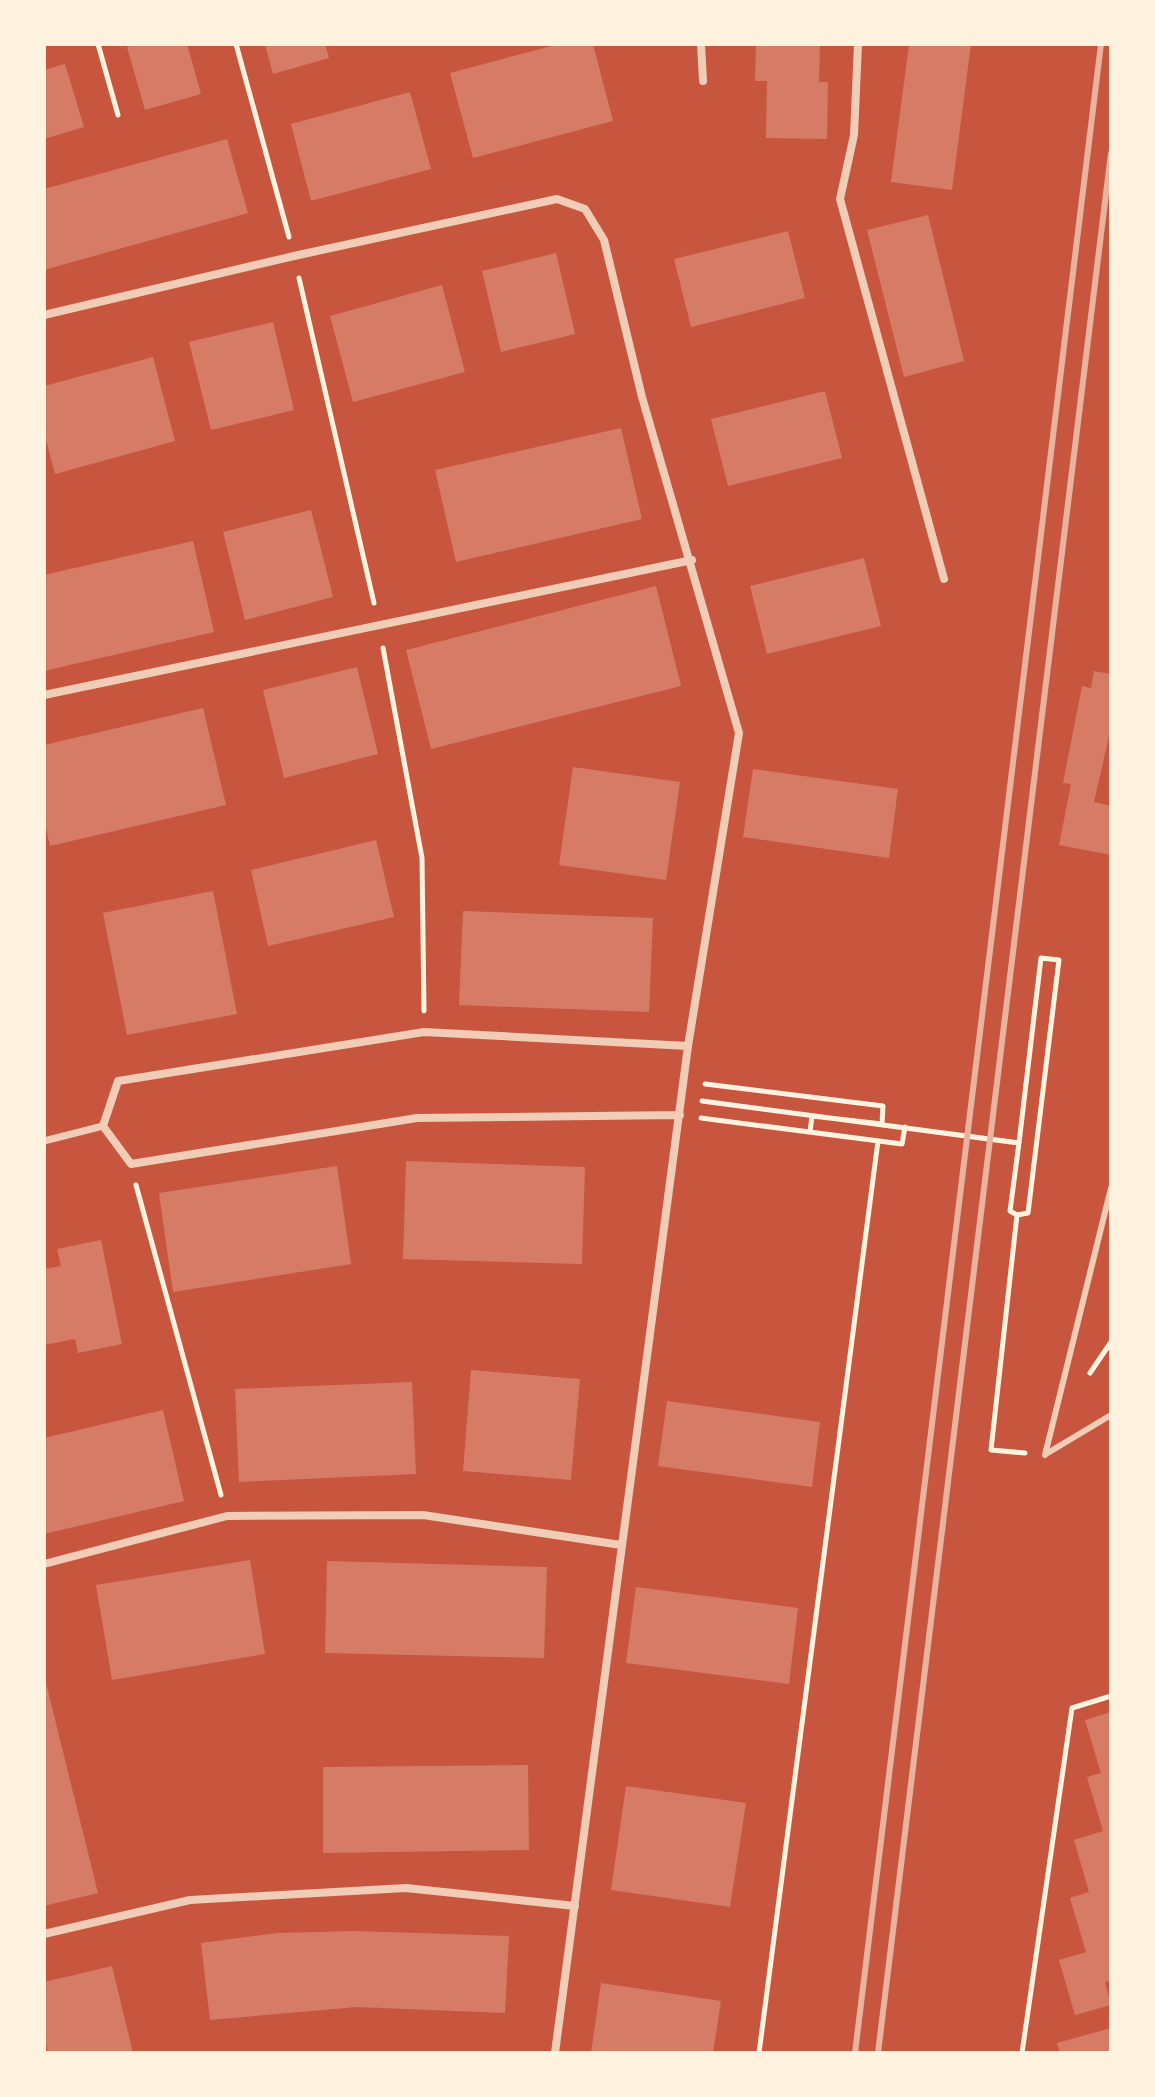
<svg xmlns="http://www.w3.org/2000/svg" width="1155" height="2097" viewBox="0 0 1155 2097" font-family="'Public Sans',sans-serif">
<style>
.building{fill:#d67c66}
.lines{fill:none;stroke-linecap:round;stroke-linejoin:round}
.path{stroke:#fff3e0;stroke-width:5}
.service{stroke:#f1ccb7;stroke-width:6}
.pedestrian{stroke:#f1ccb7;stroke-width:7}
.minor{stroke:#f1ccb7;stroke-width:8}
.rail{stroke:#e9b49f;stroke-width:6}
</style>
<rect width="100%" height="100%" fill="#c8553d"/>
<path class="building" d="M 136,44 L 187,44 L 201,94 L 145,110 L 127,47 Z
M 265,44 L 325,44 L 329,58 L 273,74 Z
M 559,44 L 593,44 L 613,121 L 473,158 L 450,73 Z
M 756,44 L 820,44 L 819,82 L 828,82 L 827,139 L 766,138 L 767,81 L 755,81 Z
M 909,44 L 971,44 L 952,190 L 891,182 Z
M 65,64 L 84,127 L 44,139 L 44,70 Z
M 410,92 L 431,169 L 311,201 L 291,124 Z
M 227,139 L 248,213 L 44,270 L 44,189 Z
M 928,215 L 964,361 L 904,377 L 867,230 Z
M 788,231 L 805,298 L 691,327 L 674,259 Z
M 556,253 L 575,334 L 501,352 L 482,271 Z
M 442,285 L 465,372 L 353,402 L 330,316 Z
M 273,322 L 294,410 L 211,430 L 189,342 Z
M 153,357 L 175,441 L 55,474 L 44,432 L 44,386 Z
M 825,391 L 842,458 L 728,486 L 711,419 Z
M 621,428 L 642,519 L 456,562 L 435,470 Z
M 311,510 L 333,597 L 245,620 L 223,532 Z
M 193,541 L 214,632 L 44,671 L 44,575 Z
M 864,558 L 881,626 L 767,654 L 750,586 Z
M 656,586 L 681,686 L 431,749 L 406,650 Z
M 357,667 L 378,754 L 284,778 L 263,690 Z
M 1094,671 L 1111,674 L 1111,728 L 1094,802 L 1111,806 L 1111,855 L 1059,845 L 1071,784 L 1063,783 L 1082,686 L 1091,688 Z
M 203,708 L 226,805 L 50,846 L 44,819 L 44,745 Z
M 573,767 L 680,782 L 666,880 L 559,865 Z
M 753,769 L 898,789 L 889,858 L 743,837 Z
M 376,840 L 394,917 L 268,946 L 251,870 Z
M 213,891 L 237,1014 L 127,1035 L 103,913 Z
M 463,911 L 653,918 L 649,1012 L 459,1005 Z
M 406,1161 L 585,1167 L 582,1264 L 403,1259 Z
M 337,1166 L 351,1264 L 173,1292 L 159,1193 Z
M 101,1240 L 122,1344 L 78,1353 L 75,1339 L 44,1345 L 44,1269 L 61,1266 L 57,1249 Z
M 471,1370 L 580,1379 L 571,1480 L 463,1471 Z
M 412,1382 L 416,1474 L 239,1482 L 235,1389 Z
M 667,1401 L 820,1422 L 812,1487 L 658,1466 Z
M 163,1410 L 184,1501 L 44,1534 L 44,1438 Z
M 250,1560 L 265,1654 L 112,1680 L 96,1585 Z
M 327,1561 L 547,1567 L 544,1658 L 325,1653 Z
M 636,1587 L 798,1608 L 789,1684 L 626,1663 Z
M 44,1675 L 98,1893 L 44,1906 Z
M 1111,1712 L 1111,1981 L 1105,1982 L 1111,2005 L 1075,2015 L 1059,1960 L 1086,1952 L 1070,1898 L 1089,1892 L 1074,1840 L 1103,1831 L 1087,1777 L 1101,1773 L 1085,1720 Z
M 528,1765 L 529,1850 L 323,1853 L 323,1767 Z
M 626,1786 L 746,1803 L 730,1907 L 611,1890 Z
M 355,1931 L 509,1936 L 505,2013 L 357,2007 L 210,2020 L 201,1943 L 278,1933 Z
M 112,1966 L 133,2053 L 48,2053 L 44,2035 L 44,1982 Z
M 601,1983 L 721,2001 L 713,2053 L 591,2053 Z
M 1111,2028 L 1111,2053 L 1060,2053 L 1057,2043 Z"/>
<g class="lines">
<path class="path" d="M 98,44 L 118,115
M 236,44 L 289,237
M 299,278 L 374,603
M 383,648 L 422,858 L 424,1011
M 705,1084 L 883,1106 L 882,1124 L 812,1116 L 810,1132
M 702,1101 L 1019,1143 L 1041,958 L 1059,960 L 1028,1213 L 1017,1215
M 701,1118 L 902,1144 L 905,1127
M 1019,1143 L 1010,1211 L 1017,1215 L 991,1450 L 1025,1453
M 136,1185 L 221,1495
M 1090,1373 L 1111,1342
M 759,2053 L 878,1141
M 1022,2053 L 1072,1708 L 1111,1696"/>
<path class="service" d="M 1046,1454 L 1111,1415
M 1045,1455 L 1111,1188"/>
<path class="pedestrian" d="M 44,1141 L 103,1126"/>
<path class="minor" d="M 701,44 L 703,81
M 858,44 L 854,135 L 840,199 L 944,579
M 44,315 L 294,256 L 557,199 L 585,209 L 604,240 L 642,397 L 739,733 L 688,1046 L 555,2053
M 44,695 L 692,560
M 680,1115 L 417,1118 L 131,1164 L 103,1126 L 118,1081 L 424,1032 L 688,1046
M 44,1564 L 227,1516 L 423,1515 L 621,1545
M 44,1934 L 190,1900 L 406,1888 L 575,1906"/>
<path class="rail" d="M 855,2053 L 1101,44
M 878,2053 L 1111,153"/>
</g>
<rect width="1155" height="2097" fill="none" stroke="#fff3e0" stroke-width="92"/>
</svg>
